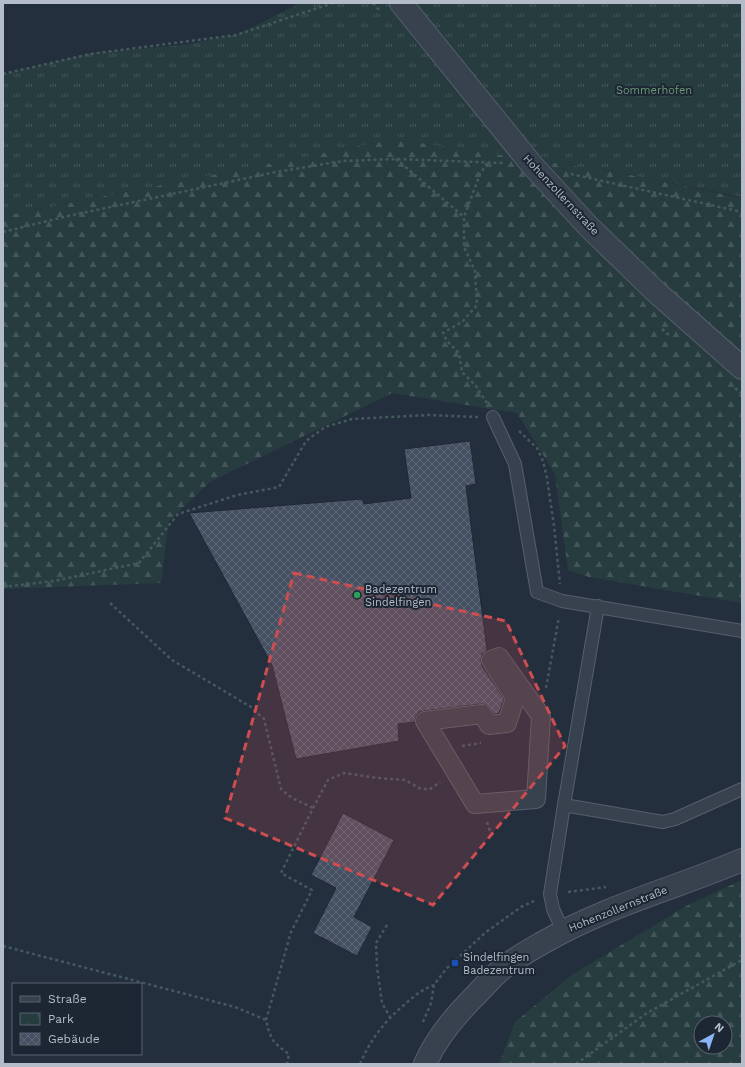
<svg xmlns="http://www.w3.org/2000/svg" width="745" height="1067" viewBox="0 0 745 1067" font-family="'Work Sans',sans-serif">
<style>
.forest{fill:url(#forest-firs);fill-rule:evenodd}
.park{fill:url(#park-tufts)}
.building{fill:url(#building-cross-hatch);stroke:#1f2835}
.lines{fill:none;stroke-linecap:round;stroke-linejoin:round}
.service-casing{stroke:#565f6c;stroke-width:14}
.pedestrian-casing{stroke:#565f6c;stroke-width:20}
.tertiary-casing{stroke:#565f6c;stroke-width:24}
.path{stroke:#44595c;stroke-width:2.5;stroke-dasharray:3 3;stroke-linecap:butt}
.service{stroke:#38414e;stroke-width:12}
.pedestrian{stroke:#38414e;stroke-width:18}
.tertiary{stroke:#38414e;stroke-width:22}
.marked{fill:#ce4d50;fill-opacity:0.2;stroke:#ce4d50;stroke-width:3;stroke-dasharray:8 5;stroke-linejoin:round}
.leisure-dot{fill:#2e9e5b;stroke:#1d2633;stroke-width:1.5}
.transit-dot{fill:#1a4fb4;stroke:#1d2633;stroke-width:1.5}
.labels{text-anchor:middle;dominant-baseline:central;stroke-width:4;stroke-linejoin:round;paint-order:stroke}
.park-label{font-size:11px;fill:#6b9a76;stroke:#1d2633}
.street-label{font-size:11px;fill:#b4bcc9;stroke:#1d2633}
.poi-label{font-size:11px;fill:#b4bcc9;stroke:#1d2633;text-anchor:start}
</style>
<defs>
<pattern id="forest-firs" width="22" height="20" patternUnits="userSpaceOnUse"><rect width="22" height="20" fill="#263c3f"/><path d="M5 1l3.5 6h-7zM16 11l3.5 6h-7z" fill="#435659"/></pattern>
<pattern id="park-tufts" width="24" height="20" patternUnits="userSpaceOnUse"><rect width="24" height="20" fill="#263c3f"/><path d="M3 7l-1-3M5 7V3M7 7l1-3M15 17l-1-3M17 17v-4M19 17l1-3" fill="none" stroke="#435659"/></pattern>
<pattern id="building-cross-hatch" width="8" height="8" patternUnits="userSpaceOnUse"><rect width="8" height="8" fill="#455162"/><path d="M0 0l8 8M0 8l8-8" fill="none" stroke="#5d6877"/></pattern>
</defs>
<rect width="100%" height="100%" fill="#242f3e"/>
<path class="forest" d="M 395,139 L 621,173 L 742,198 L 742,603 L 589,577 L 568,570 L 555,474 L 517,413 L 392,393 L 210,482 L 169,521 L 161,583 L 3,589 L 3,216 Z
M 742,880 L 742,1064 L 499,1064 L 515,1022 L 573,974 L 688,905 ZM 701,1023 L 725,1023 L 725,1047 L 701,1047 Z"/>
<path class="park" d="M 301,3 L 742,3 L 742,197 L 621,173 L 395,139 L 3,216 L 3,74 L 92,53 L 183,45 L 236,35 Z"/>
<path class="building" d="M 470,441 L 476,484 L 466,486 L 487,650 L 482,654 L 481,660 L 482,666 L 504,699 L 499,713 L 494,714 L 487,705 L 481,704 L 424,711 L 419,712 L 416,716 L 415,722 L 398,724 L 399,741 L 296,759 L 272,665 L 189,513 L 362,499 L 364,504 L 411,498 L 404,449 Z
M 343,813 L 394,840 L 354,917 L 372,927 L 357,956 L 313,933 L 336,888 L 311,875 Z"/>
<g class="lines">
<g class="service-casing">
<path id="service" d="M 493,417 L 515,464 L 537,592 L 562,601 L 742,631
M 564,805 L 663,822 L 675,819 L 742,789
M 563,931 L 553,909 L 550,894 L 564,805 L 598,606"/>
</g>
<g class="pedestrian-casing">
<path id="pedestrian" d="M 499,657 L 541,716 L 536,799 L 475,804 L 425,721 L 482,714 L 489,725 L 507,723 L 515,698 L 491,660 Z"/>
</g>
<g class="tertiary-casing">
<path id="tertiary" d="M 401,3 L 532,165 L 588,226 L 654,290 L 742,368
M 425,1064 C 435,1041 455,1016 473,998 C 483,988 492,977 503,968 C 515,958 530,950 544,942 C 606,906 676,888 742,860"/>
</g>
<path class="path" d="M 373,3 L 380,11
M 3,74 L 90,54 L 236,35 L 333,3
M 396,159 L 464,217
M 571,174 L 742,212
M 3,232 L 68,216 L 276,172 L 343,161 L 396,159 L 503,163
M 662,329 L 670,336
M 735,388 L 742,394
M 487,403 L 476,386 L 462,372 L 459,353 L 447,341 L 443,333 L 463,321 L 477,305 L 475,271 L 464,247 L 464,217 L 480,174 L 488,162
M 519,431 L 537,448 L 543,461 L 547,478 L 554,526 L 560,584
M 3,587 L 54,581 L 139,563 L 178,514 L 237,495 L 279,487 L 306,441 L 325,427 L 352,419 L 429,415 L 478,417
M 110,603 L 172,660 L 251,707 L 264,719 L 281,789 L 292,798 L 313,808
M 546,688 L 559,617
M 462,746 L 481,743
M 487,822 L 491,834
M 568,892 L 606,887
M 387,925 L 376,943 L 377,967 L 382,1003 L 390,1017
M 3,946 L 235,1007 L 266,1020 C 271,1040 272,1042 289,1054 L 287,1064
M 266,1020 L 291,932 L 312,890 L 281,873 L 313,808 L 328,780 L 344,773 L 378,778 L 405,780 L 421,789 L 430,789 L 440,782
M 423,1022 L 431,1003 L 434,985 L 446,969 L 486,932 L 521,907 L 534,901
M 360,1064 C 371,1039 383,1023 404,1005 C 414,996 421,990 434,985
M 576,1064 L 647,1013 L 742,960"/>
<use href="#service" class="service"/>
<use href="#pedestrian" class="pedestrian"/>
<use href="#tertiary" class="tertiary"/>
</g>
<path class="marked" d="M 294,573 L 506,621 L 565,746 L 433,905 L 225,818 Z"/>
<circle class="leisure-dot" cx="357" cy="595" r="4"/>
<rect class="transit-dot" x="451" y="959" width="8" height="8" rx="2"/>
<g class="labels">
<g class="park-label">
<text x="654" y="90">Sommerhofen</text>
</g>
<g class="street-label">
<text transform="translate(561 195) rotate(47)">Hohenzollernstraße</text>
<text transform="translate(618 909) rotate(-22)">Hohenzollernstraße</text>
</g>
<g class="poi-label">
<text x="365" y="589">Badezentrum<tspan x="365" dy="13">Sindelfingen</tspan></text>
<text x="463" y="957">Sindelfingen<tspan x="463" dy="13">Badezentrum</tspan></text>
</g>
</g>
<rect width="745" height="1067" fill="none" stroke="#b4bcc9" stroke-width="8"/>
<rect x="12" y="983" width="130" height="72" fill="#1d2633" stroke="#59626f"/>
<rect x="20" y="996" width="20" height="6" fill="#38414e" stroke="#59626f"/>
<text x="48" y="1003" font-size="12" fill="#b4bcc9">Straße</text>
<rect x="20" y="1013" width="20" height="12" fill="url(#park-tufts)" stroke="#59626f"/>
<text x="48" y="1023" font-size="12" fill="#b4bcc9">Park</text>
<rect x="20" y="1033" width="20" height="12" fill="url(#building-cross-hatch)" stroke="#59626f"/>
<text x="48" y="1043" font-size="12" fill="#b4bcc9">Gebäude</text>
<g transform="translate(713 1035) rotate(40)"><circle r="19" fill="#1d2633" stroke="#59626f"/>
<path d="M0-3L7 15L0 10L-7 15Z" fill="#8ab4f8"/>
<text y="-6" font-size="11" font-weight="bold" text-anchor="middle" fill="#b4bcc9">N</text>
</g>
</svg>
